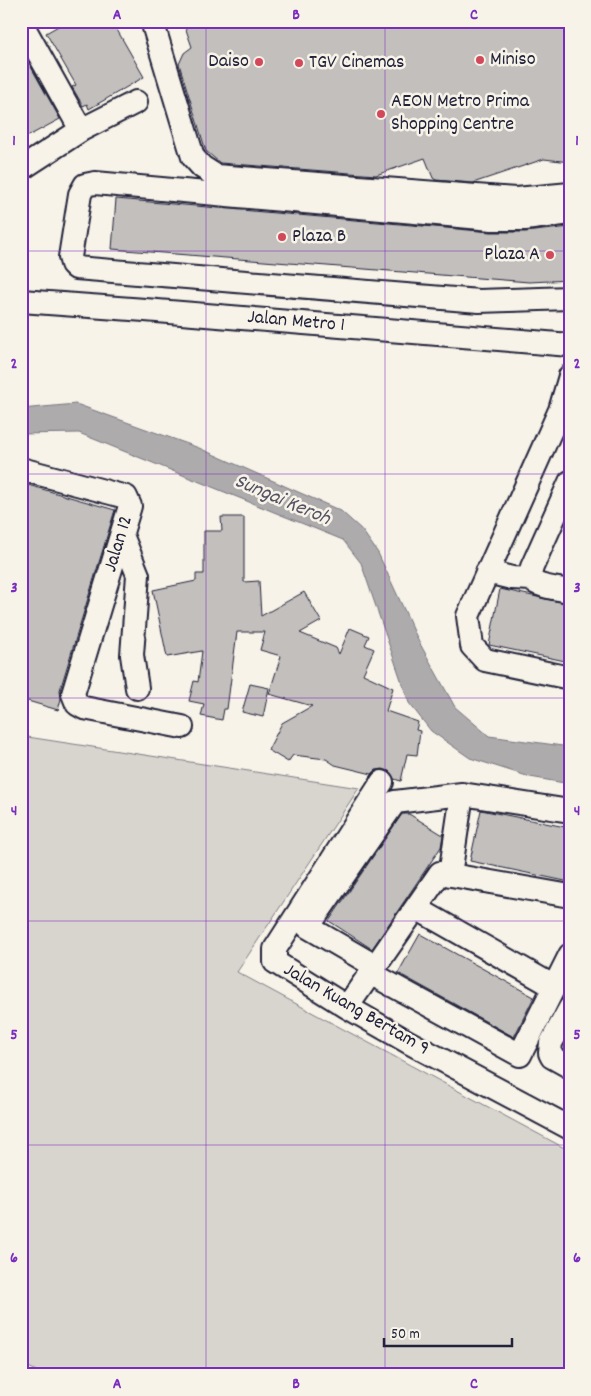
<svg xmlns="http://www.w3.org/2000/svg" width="591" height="1396" viewBox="0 0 591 1396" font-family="Dekko,sans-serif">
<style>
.green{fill:#d8d5cf;stroke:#7d7c85}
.water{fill:#aeabad;stroke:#76747f}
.building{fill:#c2bfbd;stroke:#22223b}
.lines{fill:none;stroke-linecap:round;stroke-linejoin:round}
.minor-casing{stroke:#22223b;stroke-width:26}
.minor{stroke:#f7f3e8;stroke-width:22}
.grid{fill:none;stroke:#7b2cbf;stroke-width:1;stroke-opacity:0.55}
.poi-dot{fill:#d1495b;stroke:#f7f3e8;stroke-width:2}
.labels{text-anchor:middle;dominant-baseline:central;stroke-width:5;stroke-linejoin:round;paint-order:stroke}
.poi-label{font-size:20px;fill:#22223b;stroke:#f7f3e8;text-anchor:start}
.street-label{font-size:20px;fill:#22223b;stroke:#f7f3e8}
.water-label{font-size:21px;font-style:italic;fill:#535263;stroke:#f7f3e8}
.neatline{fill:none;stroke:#7b2cbf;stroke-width:2}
.grid-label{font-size:16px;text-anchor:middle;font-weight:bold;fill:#7b2cbf}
</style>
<rect width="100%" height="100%" fill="#f7f3e8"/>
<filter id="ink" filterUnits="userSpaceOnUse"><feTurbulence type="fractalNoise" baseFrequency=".02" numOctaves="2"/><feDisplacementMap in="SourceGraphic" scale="10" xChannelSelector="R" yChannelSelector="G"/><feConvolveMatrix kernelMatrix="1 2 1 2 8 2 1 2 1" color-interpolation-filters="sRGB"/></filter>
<g filter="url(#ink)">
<path class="green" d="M 21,736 L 359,788 L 237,972 L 570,1151 L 570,1375 L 44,1375 L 21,1363 Z"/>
<path class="water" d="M 76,404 L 199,448 L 341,511 L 362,530 L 378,553 L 419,642 L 455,707 L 489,736 L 570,747 L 570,784 L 530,777 L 470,758 L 431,731 L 409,703 L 361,563 L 343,540 L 79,433 L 21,434 L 21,409 Z"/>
<path class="building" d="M 67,21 L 112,21 L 144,77 L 89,109 L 87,104 L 83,106 L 72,87 L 76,85 L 46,33 Z
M 183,21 L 570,21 L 570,162 L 544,159 L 473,183 L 436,180 L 433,178 L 425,158 L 376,175 L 220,163 L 206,151 L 179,64 L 184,53 L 192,47 Z
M 21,49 L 60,119 L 21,140 Z
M 116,199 L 491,232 L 525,232 L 570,227 L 570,280 L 529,282 L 112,249 Z
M 21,483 L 115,510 L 60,690 L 61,699 L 58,710 L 21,699 Z
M 221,517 L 244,517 L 244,582 L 259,581 L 261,616 L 304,592 L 321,621 L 300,633 L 336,648 L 339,654 L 350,628 L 369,636 L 365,645 L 374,649 L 363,674 L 393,688 L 386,711 L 418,722 L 416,730 L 420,731 L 417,755 L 407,754 L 401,781 L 394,779 L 389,771 L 383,769 L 376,770 L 372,774 L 335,765 L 326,759 L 293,755 L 288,762 L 268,750 L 282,723 L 312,706 L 269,694 L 281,656 L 260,650 L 265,632 L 237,632 L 227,709 L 224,709 L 222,720 L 201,716 L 204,704 L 189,701 L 194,681 L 198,682 L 202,651 L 167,657 L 153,590 L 196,581 L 196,574 L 204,574 L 204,531 L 222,531 Z
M 500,589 L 570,604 L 570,662 L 489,645 Z
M 250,684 L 269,688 L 263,717 L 242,712 Z
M 481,810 L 570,828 L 570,882 L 470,861 Z
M 402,814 L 409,814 L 443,835 L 441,847 L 372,949 L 329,921 Z
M 420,934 L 534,997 L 514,1037 L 398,973 Z"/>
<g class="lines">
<g class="minor-casing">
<path id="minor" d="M 152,21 L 193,157 L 202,167 L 216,176 L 516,199 L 570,194
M 21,22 L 81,130
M 21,169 L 81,130 L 136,102
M 570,213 L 525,219 L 492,219 L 95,183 L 85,185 L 80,194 L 70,257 L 72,264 L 76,268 L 479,301 L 570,298
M 21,301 L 145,310 L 570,345
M 570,376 L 560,410 L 468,616 L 472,646 L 485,660 L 570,678
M 21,469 L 126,497 L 130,506 L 73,694 L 77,704 L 84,708 L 182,727
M 570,482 L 532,567 C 531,571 529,576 531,579 C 537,587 561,589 570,591
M 122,535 L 138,575 L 132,655 L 137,688
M 487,572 L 512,578 L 531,579
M 382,782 L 275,949 L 275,962 L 347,1007 L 410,1043 L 570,1128
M 450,875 L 462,794
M 416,908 L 553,986
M 375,966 L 308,927 L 395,802 L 462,794 L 570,811
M 370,973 L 520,1055 L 570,955
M 347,1007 L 440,873 L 570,896
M 570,1008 L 551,1043 L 550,1053 L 552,1057 L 570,1067"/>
</g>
<use href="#minor" class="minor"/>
</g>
</g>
<path class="grid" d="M 206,21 L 206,1375M 385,21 L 385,1375M 21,251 L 570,251M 21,474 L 570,474M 21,698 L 570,698M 21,921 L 570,921M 21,1145 L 570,1145"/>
<g class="poi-dot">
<circle cx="480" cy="60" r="5"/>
<circle cx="259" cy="62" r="5"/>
<circle cx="299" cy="63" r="5"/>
<circle cx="381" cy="114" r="5"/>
<circle cx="282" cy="237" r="5"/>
<circle cx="550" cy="255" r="5"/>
</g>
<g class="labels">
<g class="poi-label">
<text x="490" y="60">Miniso</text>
<text x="249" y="62" text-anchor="end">Daiso</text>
<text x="309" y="63">TGV Cinemas</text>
<text x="391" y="102">AEON Metro Prima<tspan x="391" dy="23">Shopping Centre</tspan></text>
<text x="292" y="237">Plaza B</text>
<text x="540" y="255" text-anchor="end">Plaza A</text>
</g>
<g class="street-label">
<text transform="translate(296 322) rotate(5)">Jalan Metro 1</text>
<text transform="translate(119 544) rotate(-73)">Jalan 12</text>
<text transform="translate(356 1010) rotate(30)">Jalan Kuang Bertam 9</text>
</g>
<g class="water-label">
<text transform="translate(282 501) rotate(23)">Sungai Keroh</text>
</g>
</g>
<rect width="591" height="1396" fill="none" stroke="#f7f3e8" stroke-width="55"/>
<path d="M384 1338v8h128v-8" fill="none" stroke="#22223b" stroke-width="2.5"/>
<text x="391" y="1338" font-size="15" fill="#22223b" stroke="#f7f3e8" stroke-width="4" paint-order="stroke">50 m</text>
<rect x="28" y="28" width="536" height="1340" class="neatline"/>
<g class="grid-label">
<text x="117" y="19">A</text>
<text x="296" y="19">B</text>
<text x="474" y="19">C</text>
<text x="14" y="145">1</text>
<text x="577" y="145">1</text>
<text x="14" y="368">2</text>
<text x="577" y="368">2</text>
<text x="14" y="592">3</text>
<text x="577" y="592">3</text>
<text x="14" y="815">4</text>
<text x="577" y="815">4</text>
<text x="14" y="1039">5</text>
<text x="577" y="1039">5</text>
<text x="14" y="1262">6</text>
<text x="577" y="1262">6</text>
<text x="117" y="1388">A</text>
<text x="296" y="1388">B</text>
<text x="474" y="1388">C</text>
</g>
</svg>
